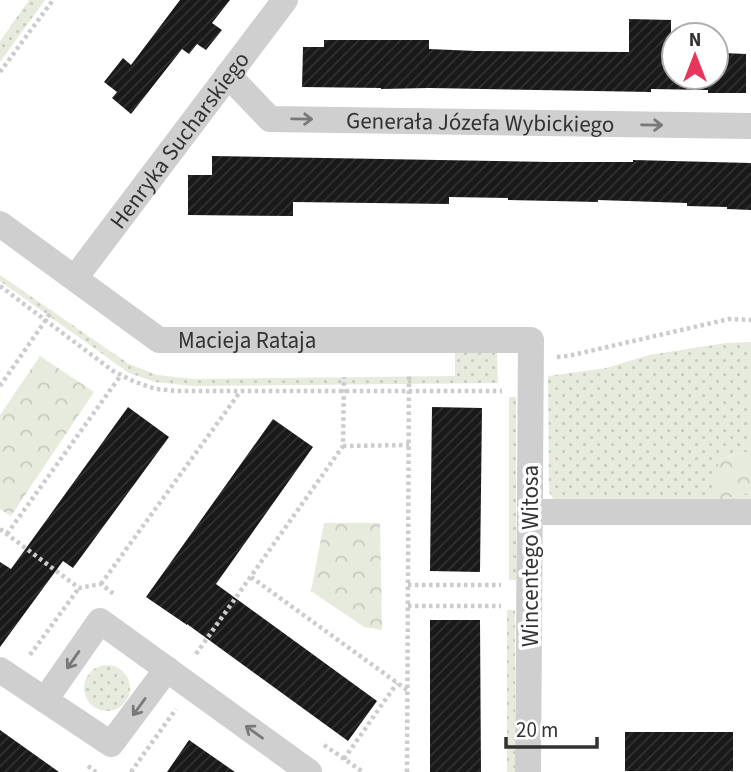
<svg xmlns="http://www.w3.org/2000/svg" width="751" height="772" viewBox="0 0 751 772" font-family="'Source Sans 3',sans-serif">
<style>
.grass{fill:url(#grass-dots)}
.forest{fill:url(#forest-crowns)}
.building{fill:url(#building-hatch)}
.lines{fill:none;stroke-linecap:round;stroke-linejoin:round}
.path{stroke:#ccc;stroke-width:4.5;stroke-dasharray:3.5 3.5;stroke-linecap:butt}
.street{stroke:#cfcfcf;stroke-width:26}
.oneway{stroke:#797979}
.labels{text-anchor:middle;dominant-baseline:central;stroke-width:7;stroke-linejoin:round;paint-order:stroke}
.street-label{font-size:23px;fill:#323232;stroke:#fff}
</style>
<defs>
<pattern id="grass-dots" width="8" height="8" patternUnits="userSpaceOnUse" patternTransform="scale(1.75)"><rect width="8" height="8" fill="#e7ebdd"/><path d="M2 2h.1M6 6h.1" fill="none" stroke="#c7cabe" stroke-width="1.8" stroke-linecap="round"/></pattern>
<pattern id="forest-crowns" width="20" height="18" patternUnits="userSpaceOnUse" patternTransform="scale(1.75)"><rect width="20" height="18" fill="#e7ebdd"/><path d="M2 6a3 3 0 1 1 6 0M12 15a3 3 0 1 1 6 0" fill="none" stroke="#c7cabe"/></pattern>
<pattern id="building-hatch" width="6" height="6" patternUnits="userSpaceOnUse" patternTransform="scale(1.75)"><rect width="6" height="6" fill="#191919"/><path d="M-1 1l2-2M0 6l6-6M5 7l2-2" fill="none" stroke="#323232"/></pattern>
</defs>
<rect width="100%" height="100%" fill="#fff"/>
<path class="grass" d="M 29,0 L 45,0 L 0,62 L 0,41 Z
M 0,275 L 129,364 L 157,375 L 194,379 L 455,376 L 455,353 L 497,353 L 498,383 L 194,386 L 155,382 L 129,373 L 0,281 Z
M 751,342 L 751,451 L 719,459 L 717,501 L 751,492 L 751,500 L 558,507 L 549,492 L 548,376 L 606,368 L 649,355 L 726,343 Z
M 509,397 L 516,397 L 516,580 L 509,580 Z
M 507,610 L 515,610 L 515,772 L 507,772 Z
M84 688a23 23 0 1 1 46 0a23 23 0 1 1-46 0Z"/>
<path class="forest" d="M 40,356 L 94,392 L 11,516 L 0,509 L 0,415 Z
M 751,451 L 751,492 L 717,501 L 712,497 L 719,459 Z
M 324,523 L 380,523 L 382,630 L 364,627 L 311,591 Z"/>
<path class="building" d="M 180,0 L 230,0 L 212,23 L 222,30 L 206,50 L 197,44 L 189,54 L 182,49 L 131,114 L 112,98 L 117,92 L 104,82 L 123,58 L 131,65 Z
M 629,19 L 671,20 L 671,46 L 674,46 L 674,77 L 716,77 L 716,46 L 724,46 L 724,53 L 746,54 L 746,93 L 708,93 L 708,90 L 651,89 L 651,92 L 429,88 L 381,89 L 381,88 L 302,87 L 303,47 L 324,47 L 324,40 L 429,40 L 429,49 L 476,51 L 629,52 Z
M 212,156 L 550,162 L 633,162 L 633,160 L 751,163 L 751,210 L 727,209 L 727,207 L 687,206 L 687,203 L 598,200 L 598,202 L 508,200 L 508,198 L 449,197 L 449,204 L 293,202 L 293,216 L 188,215 L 188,175 L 212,175 Z
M 128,407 L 169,437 L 73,568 L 63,561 L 0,647 L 0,562 L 11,569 Z
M 432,407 L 482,408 L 480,572 L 430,571 Z
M 273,419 L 313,447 L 216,584 L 377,701 L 348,741 L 187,624 L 187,625 L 146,597 Z
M 430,620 L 480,620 L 481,772 L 430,772 Z
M 0,730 L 59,772 L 0,772 Z
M 625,732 L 733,732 L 733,771 L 625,771 Z
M 189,740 L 235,772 L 167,772 Z"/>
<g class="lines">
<path class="path" d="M 0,72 L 53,0
M 0,286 L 113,371 L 135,382 L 156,389 L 177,391 L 502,391
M 557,357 L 568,356 L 729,319 L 751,320
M 0,386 L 52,311
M 343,446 L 409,445
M 0,529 L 79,588 L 101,584 L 115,595
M 7,534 L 121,375
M 251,577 L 407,690
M 101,584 L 240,392
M 408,585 L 501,585
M 408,606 L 501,606
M 196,654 L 343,446 L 344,377
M 30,655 L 79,588
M 324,745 L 363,772
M 344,759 L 397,683
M 88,766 L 96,772
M 131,772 L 176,709
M 407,772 L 409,376"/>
<g class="street">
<path id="s1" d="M 228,75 L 270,119 L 751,126"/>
<path id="s2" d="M 0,224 L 159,340 L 531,340 L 528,772"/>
<path id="s3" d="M 75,278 L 285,0"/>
<path d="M 530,512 L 751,512"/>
<path d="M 0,670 L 111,744 L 167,669"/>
<path d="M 45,700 L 100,621 L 309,772"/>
</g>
</g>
<defs><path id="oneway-shaft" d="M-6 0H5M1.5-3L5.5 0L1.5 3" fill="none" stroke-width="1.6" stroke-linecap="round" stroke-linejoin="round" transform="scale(1.75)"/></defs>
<g class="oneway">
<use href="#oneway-shaft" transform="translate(302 119) rotate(1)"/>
<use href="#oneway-shaft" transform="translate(652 125) rotate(1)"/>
<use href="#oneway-shaft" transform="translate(73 660) rotate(125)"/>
<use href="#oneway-shaft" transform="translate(139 707) rotate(126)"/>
<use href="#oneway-shaft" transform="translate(254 732) rotate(-144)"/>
</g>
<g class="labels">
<g class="street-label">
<text stroke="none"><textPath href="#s1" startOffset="271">Generała Józefa Wybickiego</textPath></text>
<text stroke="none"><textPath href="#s3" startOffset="173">Henryka Sucharskiego</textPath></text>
<text stroke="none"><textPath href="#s2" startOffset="285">Macieja Rataja</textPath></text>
<text transform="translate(530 556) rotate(-90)">Wincentego Witosa</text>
</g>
</g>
<g transform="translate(695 56)"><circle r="33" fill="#ffffff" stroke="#adadad" stroke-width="2"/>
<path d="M0-5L12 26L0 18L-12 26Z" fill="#e8355c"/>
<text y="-10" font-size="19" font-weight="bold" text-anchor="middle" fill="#323232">N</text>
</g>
<path d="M506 737v10h91v-10" fill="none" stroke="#323232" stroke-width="3.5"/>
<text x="516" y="737" font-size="21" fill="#323232" stroke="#ffffff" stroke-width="5" paint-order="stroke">20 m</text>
</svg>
